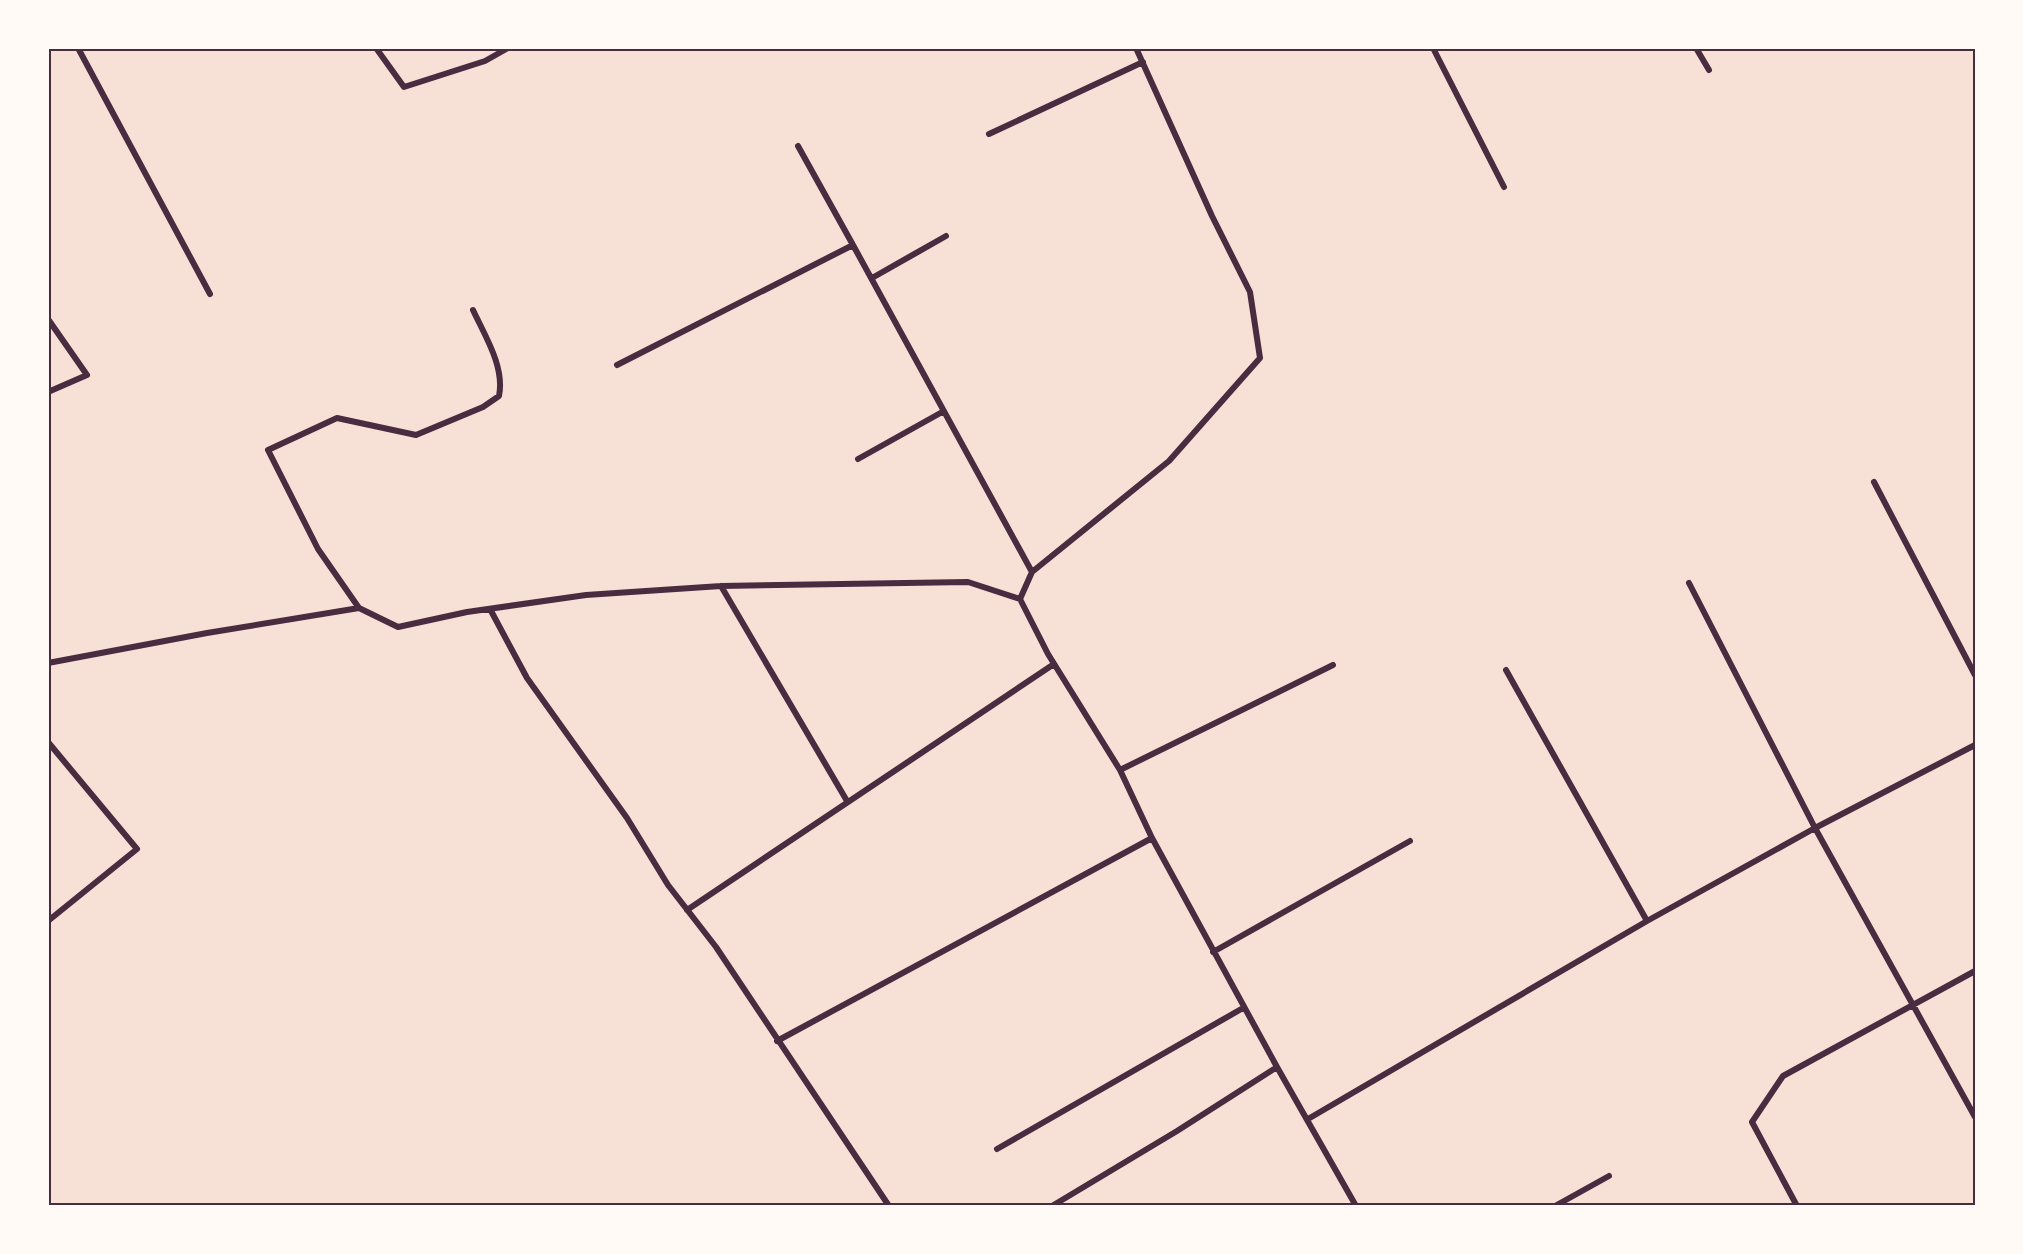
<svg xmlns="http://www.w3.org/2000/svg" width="2023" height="1254" viewBox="0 0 2023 1254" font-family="'Fira Sans Condensed',sans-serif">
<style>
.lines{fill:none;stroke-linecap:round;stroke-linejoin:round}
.minor{stroke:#4a2c40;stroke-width:6}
.neatline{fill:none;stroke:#4a2c40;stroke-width:2}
</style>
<rect width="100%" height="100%" fill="#f7e1d7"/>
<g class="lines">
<path class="minor" d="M 78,48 L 210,294
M 376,48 L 404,87 L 485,61 L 508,48
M 1433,48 L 1504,187
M 1696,48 L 1709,70
M 989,134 L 1143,62
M 798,146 L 853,245
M 872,278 L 946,236
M 473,310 C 485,336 505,367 499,396 L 483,407 L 416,435 L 337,418 L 268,450 L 318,549 L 359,608 L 398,627 L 467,612 L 586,595 L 721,586 L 968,582 L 1020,599 L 1048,654 L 1120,770 L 1152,838 L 1277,1067
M 48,319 L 87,375 L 48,392
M 617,365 L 853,245 L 1032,572 L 1169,461 L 1260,358 L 1250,292 L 1212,216 L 1136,48
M 858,459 L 944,411
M 1874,482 L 1975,675
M 1689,583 L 1815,828 L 1975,1117
M 721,586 L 847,801
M 1020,599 L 1032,572
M 490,609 L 527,678 L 627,818 L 668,885 L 716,947 L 889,1206
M 48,663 L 207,633 L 359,608
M 1506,670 L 1647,921
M 48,742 L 137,849 L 48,921
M 1120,770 L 1333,665
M 687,910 L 1054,664
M 1213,952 L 1410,841
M 777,1041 L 1152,838
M 1308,1119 L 1647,921 L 1815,828 L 1975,745
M 997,1149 L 1243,1008
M 1052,1206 L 1177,1131 L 1277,1067 L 1356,1206
M 1555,1206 L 1609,1176
M 1797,1206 L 1752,1122 L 1783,1076 L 1975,971"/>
</g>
<rect width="2023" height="1254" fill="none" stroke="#fffaf5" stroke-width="99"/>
<rect x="50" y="50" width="1924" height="1154" class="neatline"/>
</svg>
